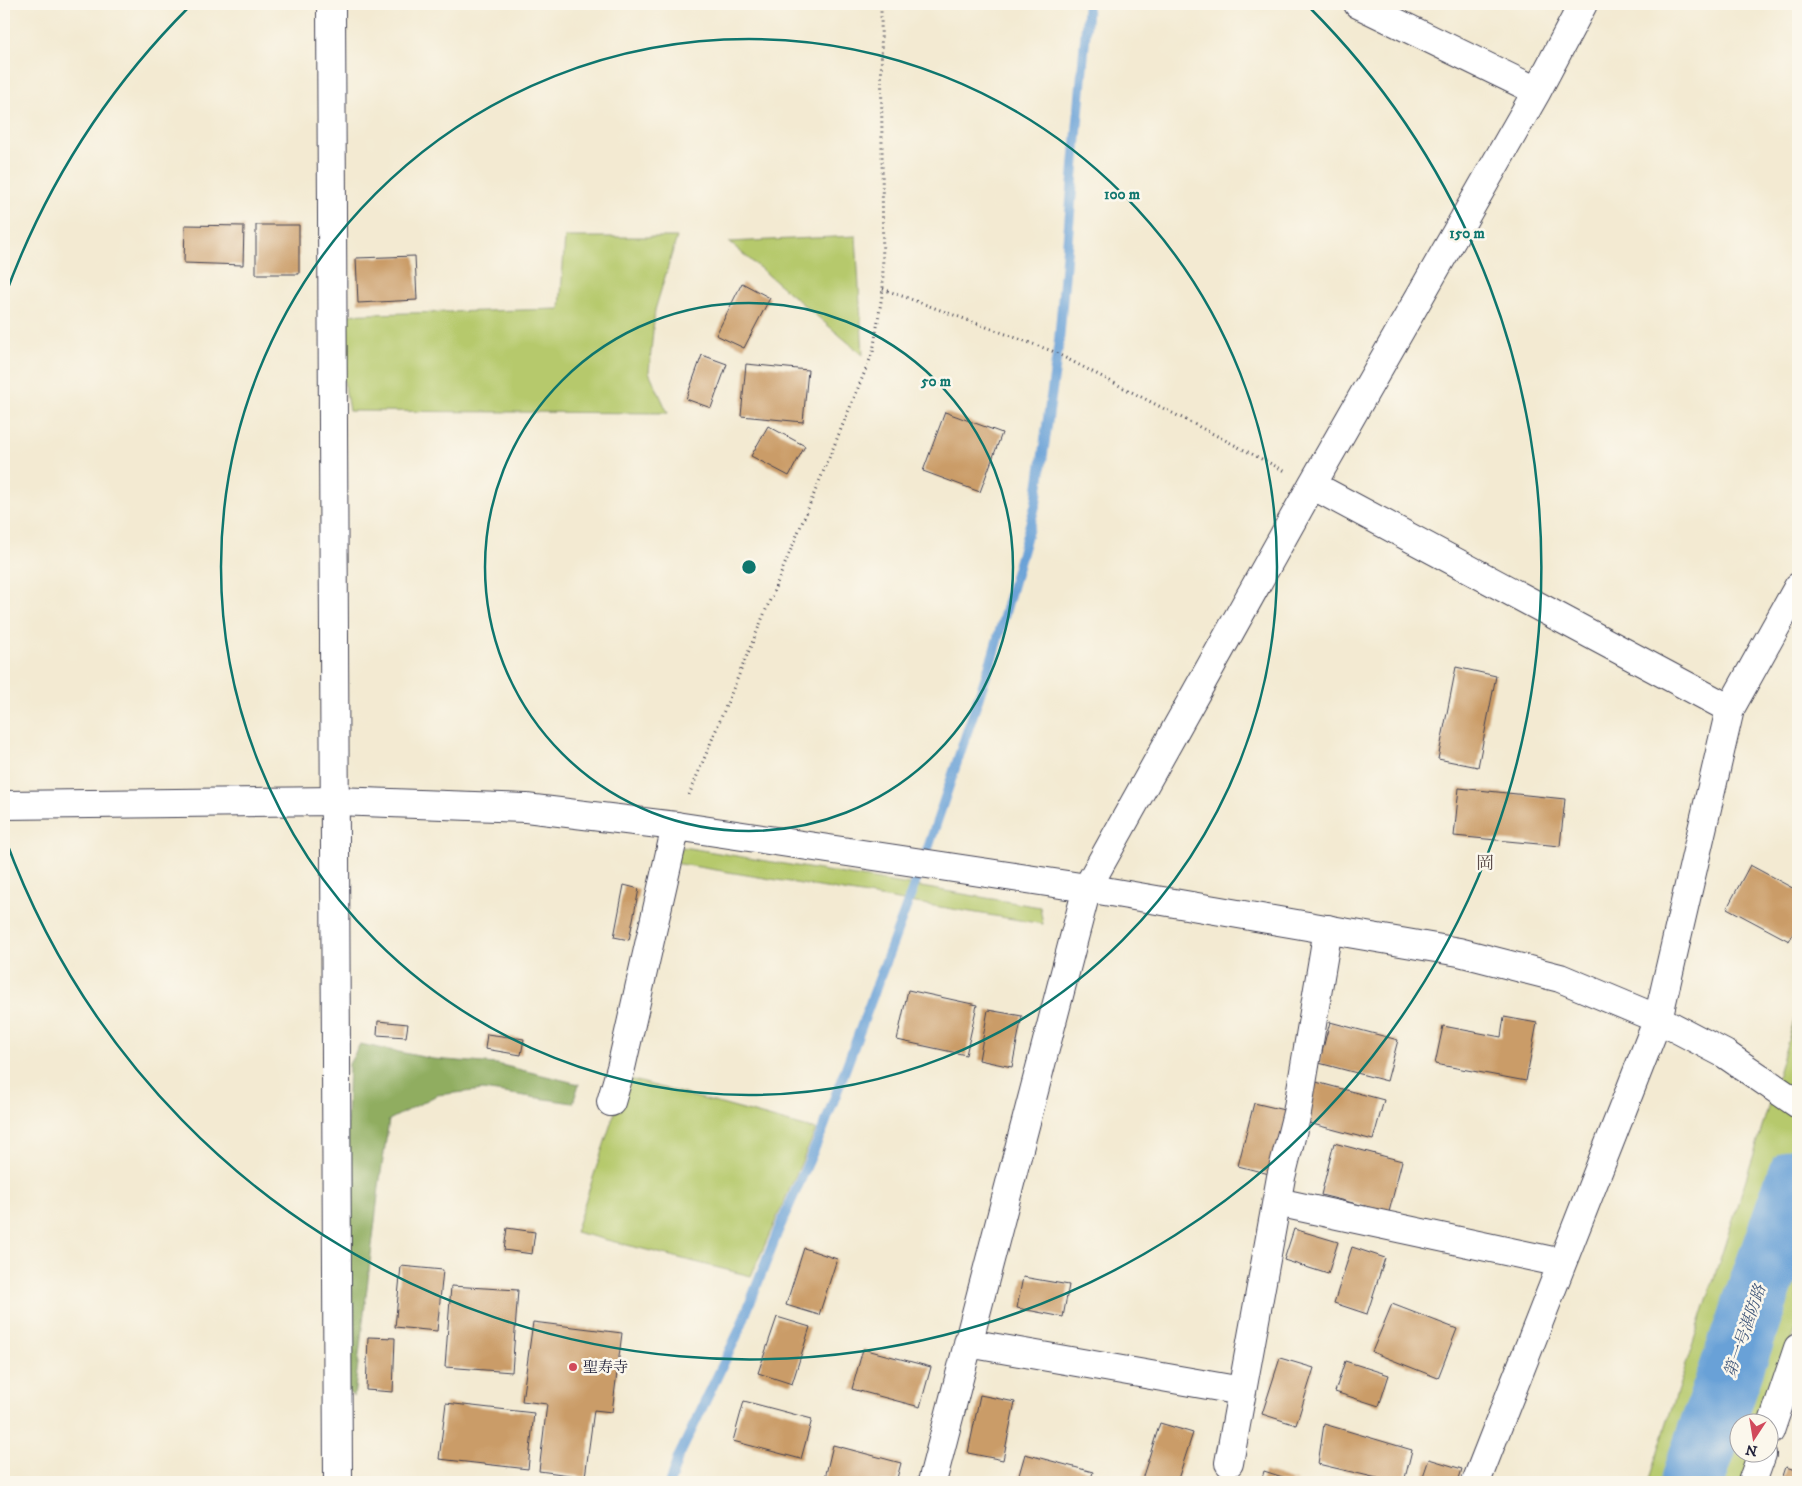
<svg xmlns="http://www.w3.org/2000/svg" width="1802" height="1486" viewBox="0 0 1802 1486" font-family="'IM FELL DW Pica','Noto Serif JP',serif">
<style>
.green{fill:#b6c96c;stroke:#6c7654}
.forest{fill:#90ad60;stroke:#59684e}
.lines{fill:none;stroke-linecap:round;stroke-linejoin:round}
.stream{stroke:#69a1d7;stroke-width:10}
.river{stroke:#69a1d7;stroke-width:64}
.building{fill:#ca9c67}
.minor-casing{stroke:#414052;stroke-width:30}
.tertiary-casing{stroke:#414052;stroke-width:30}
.path{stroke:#414052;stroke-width:3;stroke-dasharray:1 4;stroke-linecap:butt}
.minor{stroke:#fff;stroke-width:28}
.tertiary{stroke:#fff;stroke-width:28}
.ring{fill:none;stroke:#0f766e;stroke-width:2.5}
.poi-dot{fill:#d1495b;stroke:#fbf7ec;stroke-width:2}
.labels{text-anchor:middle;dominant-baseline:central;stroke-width:5;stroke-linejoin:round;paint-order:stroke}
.poi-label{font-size:15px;fill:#22223b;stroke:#fbf7ec;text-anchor:start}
.water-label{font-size:16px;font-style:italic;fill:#3e5579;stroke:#fbf7ec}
.quarter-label{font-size:18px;fill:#5d4d4a;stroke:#fbf7ec}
.centre{fill:#0f766e;stroke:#fbf7ec;stroke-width:2.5}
.ring-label{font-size:15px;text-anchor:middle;font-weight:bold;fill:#0f766e;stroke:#fbf7ec;stroke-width:5;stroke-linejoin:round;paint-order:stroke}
</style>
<rect width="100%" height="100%" fill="#fbf7ec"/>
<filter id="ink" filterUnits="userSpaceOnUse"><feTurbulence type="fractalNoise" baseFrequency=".02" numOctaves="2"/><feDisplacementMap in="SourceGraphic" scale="10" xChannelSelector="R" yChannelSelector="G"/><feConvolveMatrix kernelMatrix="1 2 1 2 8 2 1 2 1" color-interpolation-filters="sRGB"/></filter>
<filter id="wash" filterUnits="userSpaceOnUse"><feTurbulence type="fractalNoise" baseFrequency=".0096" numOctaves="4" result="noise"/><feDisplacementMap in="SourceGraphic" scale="20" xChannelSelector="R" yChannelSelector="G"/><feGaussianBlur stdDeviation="1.12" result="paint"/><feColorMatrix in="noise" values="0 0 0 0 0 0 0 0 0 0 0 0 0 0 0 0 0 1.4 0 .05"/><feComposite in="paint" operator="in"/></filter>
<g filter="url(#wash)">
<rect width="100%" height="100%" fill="#f3ead2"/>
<path class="green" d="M 856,236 L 863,355 L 729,242 Z
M 565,237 L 677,237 L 655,310 L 649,372 L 668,413 L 349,411 L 333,315 L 560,309 Z
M 683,847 L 1040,907 L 1043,924 L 668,862 Z
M 1798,1007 L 1798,1322 L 1766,1423 L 1740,1424 L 1740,1454 L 1756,1454 L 1747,1482 L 1648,1482 L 1754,1154 Z
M 626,1078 L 816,1130 L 751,1276 L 575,1232 Z"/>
<path class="forest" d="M 360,1044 L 433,1059 L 497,1064 L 579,1084 L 573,1103 L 483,1090 L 437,1095 L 389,1120 L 380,1179 L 354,1397 L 337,1380 L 349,1064 Z"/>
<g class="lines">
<path class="stream" d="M 670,1482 L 678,1458 L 739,1331 L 778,1231 L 823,1129 L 926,854 L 993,655 L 1036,503 L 1059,341 L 1088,4"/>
<path class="river" d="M 1692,1482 L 1798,1179"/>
</g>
<g id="blocks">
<path class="building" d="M 185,225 L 244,226 L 243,265 L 184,263 Z
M 256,225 L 299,225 L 299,274 L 256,274 Z
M 415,256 L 417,300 L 358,303 L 356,258 Z
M 742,283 L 770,298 L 744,348 L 716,335 Z
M 702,355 L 727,364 L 711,408 L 686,399 Z
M 746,364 L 808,370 L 803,422 L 741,416 Z
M 945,412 L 1002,433 L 980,492 L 923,471 Z
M 768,426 L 805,446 L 789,476 L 751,456 Z
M 1456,667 L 1496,676 L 1478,767 L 1438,759 Z
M 1459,788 L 1565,799 L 1560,846 L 1454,836 Z
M 1750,865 L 1798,891 L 1798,924 L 1789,941 L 1727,908 Z
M 624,885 L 639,889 L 629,940 L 614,937 Z
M 908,990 L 977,1005 L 966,1055 L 897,1040 Z
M 988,1010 L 1022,1016 L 1012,1067 L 979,1060 Z
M 1504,1017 L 1537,1023 L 1526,1081 L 1435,1064 L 1443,1026 L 1501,1037 Z
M 378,1021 L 408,1024 L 406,1037 L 377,1035 Z
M 1330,1022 L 1398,1040 L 1387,1081 L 1319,1063 Z
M 487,1034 L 524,1039 L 521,1055 L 485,1049 Z
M 1316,1082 L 1384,1100 L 1373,1140 L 1305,1122 Z
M 1254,1103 L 1297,1113 L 1281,1177 L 1238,1166 Z
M 1334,1143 L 1402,1161 L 1389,1212 L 1321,1195 Z
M 507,1228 L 535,1232 L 532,1254 L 504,1250 Z
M 1294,1229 L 1338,1242 L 1328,1274 L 1284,1260 Z
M 1352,1247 L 1385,1258 L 1367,1314 L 1334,1303 Z
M 804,1248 L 837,1259 L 819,1315 L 786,1305 Z
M 401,1266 L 443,1270 L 437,1331 L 395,1327 Z
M 1023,1277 L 1069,1285 L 1063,1317 L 1017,1308 Z
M 451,1286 L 518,1290 L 512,1372 L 445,1367 Z
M 1392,1304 L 1457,1329 L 1438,1378 L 1372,1352 Z
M 777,1317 L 810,1327 L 792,1384 L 758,1373 Z
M 533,1322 L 622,1333 L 612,1412 L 594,1410 L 585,1477 L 539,1471 L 547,1404 L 522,1401 Z
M 368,1337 L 395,1338 L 393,1392 L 366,1390 Z
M 863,1349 L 931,1367 L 920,1407 L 852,1389 Z
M 1280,1358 L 1314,1368 L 1296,1425 L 1262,1414 Z
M 1345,1361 L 1389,1375 L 1379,1406 L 1335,1392 Z
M 980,1395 L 1015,1402 L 1003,1460 L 968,1453 Z
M 744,1401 L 812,1419 L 801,1459 L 733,1441 Z
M 446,1403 L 534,1413 L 528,1469 L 439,1459 Z
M 1160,1423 L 1193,1433 L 1177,1482 L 1153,1482 L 1142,1479 Z
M 1324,1424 L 1412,1450 L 1404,1482 L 1394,1482 L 1318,1464 Z
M 833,1445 L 901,1463 L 896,1482 L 824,1482 Z
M 1025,1454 L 1093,1472 L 1090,1482 L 1017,1482 Z
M 1429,1459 L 1462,1469 L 1458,1482 L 1421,1482 Z
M 1786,1467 L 1798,1471 L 1798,1482 L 1781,1482 Z
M 1264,1471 L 1298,1482 L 1261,1482 Z"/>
</g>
</g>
<g filter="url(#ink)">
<use href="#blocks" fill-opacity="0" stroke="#414052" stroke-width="1"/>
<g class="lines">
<g class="minor-casing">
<path id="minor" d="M 331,4 L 338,1482
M 1358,4 L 1537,91
M 1312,485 L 1730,709
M 611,1102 L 621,1068 L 676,826
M 1277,1202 L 1562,1263
M 968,1343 L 1242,1391
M 1770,1431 L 1798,1348
M 1229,1463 L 1281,1177 L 1297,1113 L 1328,929
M 932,1482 L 1087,888 L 1312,485 L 1537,91 L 1583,4
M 1476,1482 L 1658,1019 L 1730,709 L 1798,587
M 1752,1482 L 1762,1454"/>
</g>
<g class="tertiary-casing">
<path id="tertiary" d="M 4,805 L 336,801 L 526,808 L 676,826 L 1087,888 L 1459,952 L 1560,978 L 1658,1019 L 1725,1054 L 1798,1104"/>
</g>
<path class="path" d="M 883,289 L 1052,351 L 1285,471
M 689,795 L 873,352 L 883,289 L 881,4"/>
<use href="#minor" class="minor"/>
<use href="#tertiary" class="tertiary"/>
</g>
</g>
<g class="ring">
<circle cx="749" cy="567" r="264"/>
<circle cx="749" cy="567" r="528"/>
<path d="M5 296A792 792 0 0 1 189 7M1309 7A792 792 0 1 1 5 838"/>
</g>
<circle class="poi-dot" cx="573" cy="1367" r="5"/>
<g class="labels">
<g class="poi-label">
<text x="583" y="1367">聖寿寺</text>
</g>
<g class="water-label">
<text transform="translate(1745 1331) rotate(-71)">第一号湛防路</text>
</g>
<g class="quarter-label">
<text x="1485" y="864">岡</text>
</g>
</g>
<circle cx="749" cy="567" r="8" class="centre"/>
<g class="ring-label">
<text x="1122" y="199">100 m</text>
<text x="1467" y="238">150 m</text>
<text x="936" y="386">50 m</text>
</g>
<rect width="1802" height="1486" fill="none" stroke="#fbf7ec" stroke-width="20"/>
<g transform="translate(1754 1438) rotate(192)"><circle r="24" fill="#fbf7ec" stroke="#a4a2a5"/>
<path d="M0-4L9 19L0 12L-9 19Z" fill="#d1495b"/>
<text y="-8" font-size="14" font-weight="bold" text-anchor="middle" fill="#22223b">N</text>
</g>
</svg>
